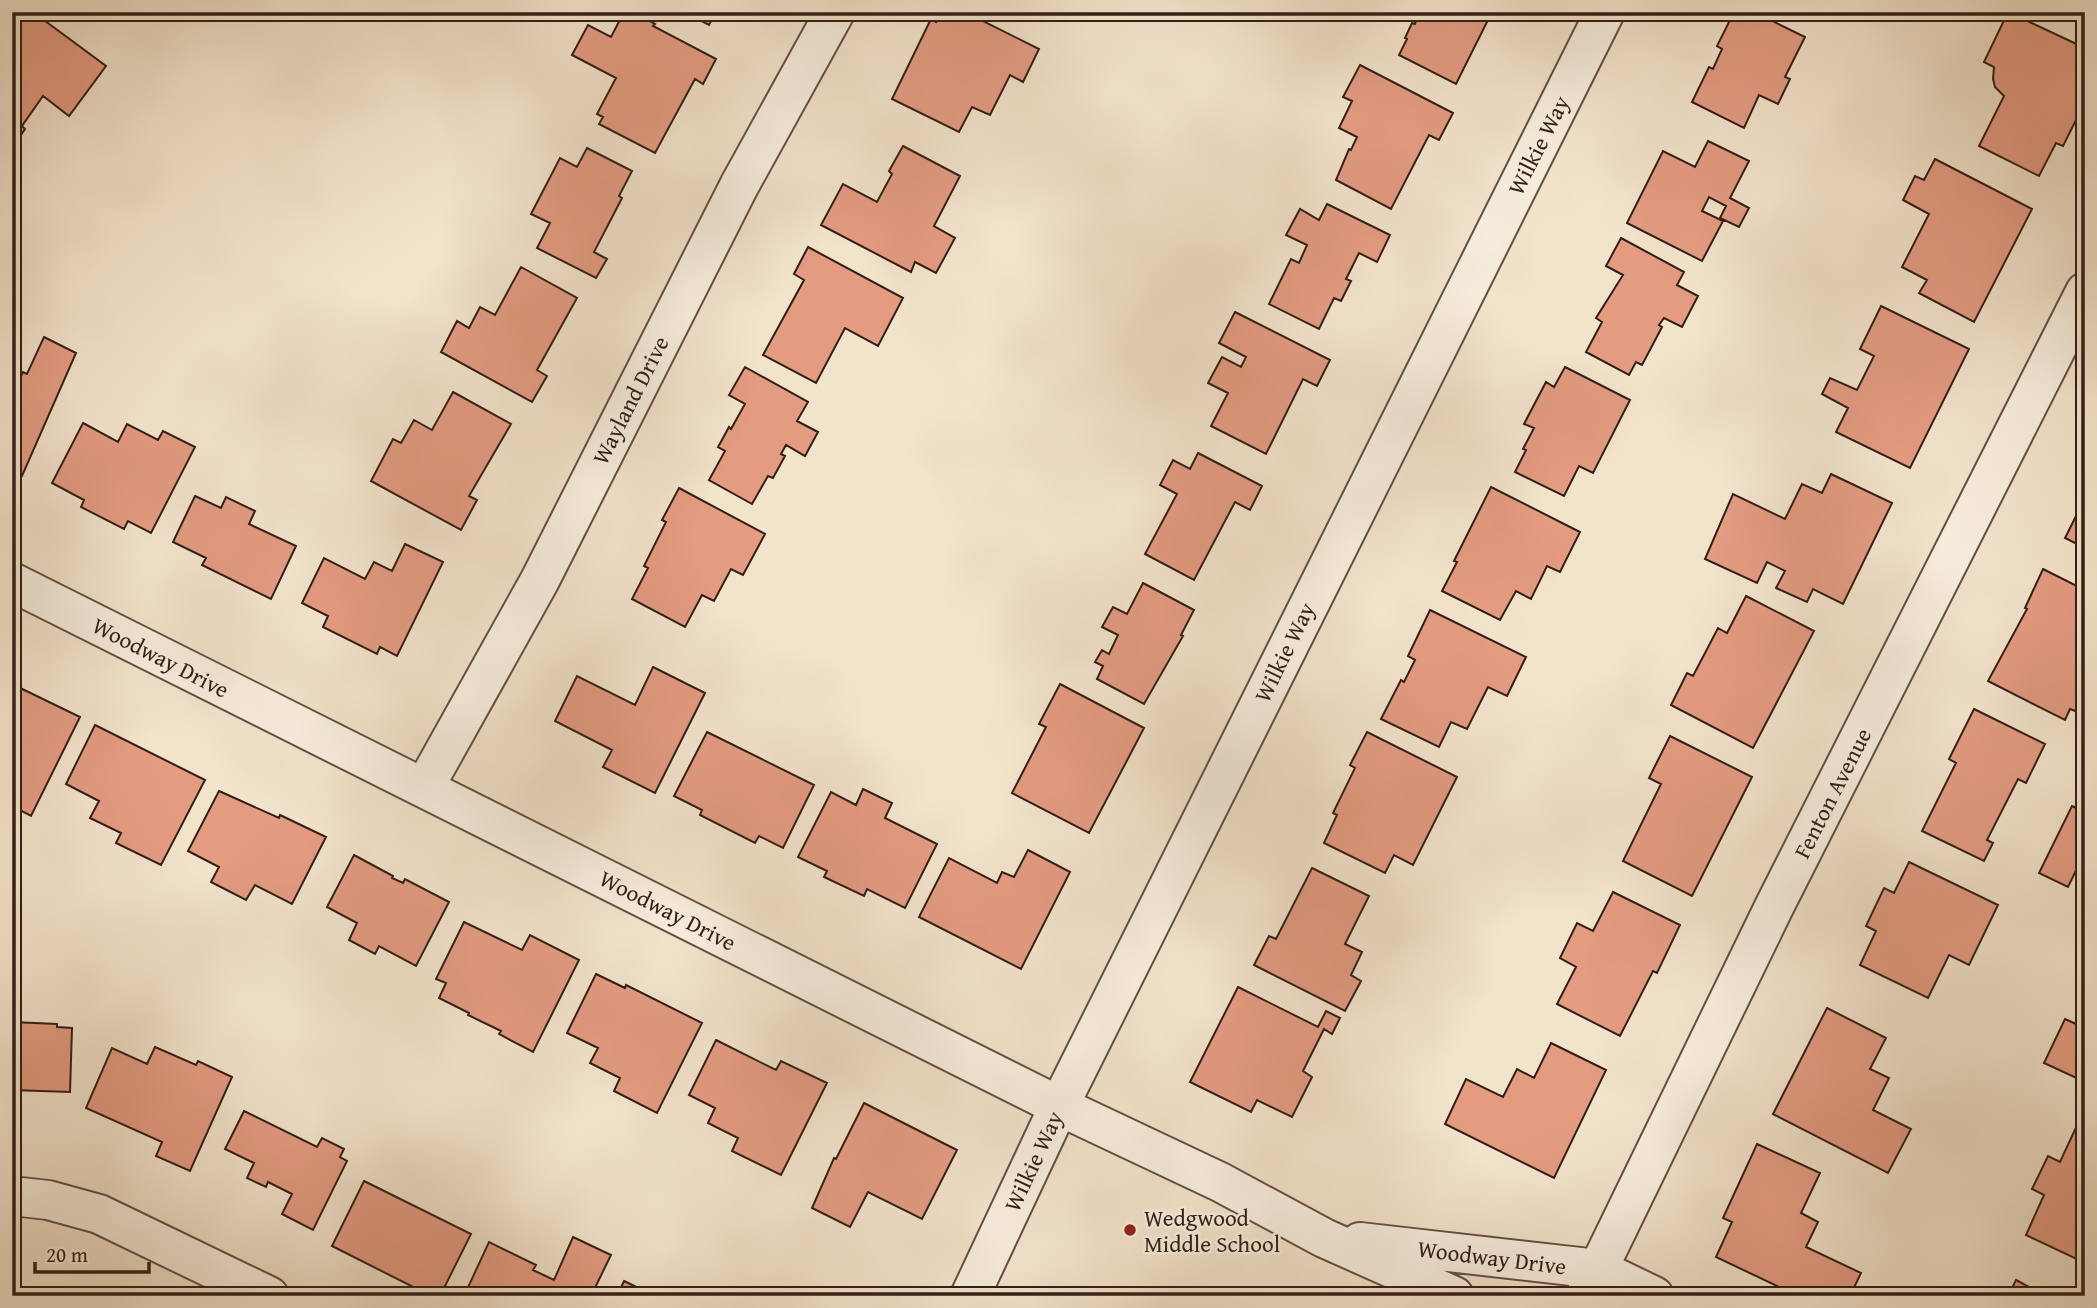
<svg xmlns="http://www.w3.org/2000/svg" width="2097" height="1308" viewBox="0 0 2097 1308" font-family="'Gentium Book Plus',serif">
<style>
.building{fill:#e39b82;stroke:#331e16;stroke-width:2}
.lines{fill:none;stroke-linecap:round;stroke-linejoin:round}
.minor-casing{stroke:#634f43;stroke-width:42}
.minor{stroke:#f7eddd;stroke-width:38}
.poi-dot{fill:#8f2418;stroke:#f7eddd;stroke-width:2.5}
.labels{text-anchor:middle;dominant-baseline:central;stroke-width:5;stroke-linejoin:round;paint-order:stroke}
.street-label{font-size:23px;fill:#331e16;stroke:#f7eddd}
.poi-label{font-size:23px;fill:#331e16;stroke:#f7eddd;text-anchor:start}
</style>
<rect width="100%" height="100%" fill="#f2e3cb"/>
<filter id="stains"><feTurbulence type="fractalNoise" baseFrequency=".00286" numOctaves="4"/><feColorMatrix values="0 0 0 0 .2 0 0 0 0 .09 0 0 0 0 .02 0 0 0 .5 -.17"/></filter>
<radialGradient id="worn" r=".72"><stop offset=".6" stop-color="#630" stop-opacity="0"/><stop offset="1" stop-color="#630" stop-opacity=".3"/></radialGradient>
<path class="building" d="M 19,12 L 33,12 L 106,66 L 69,116 L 43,96 L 22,126 L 25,129 L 14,145 L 12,22 Z
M 624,12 L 634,12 L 655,24 L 653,26 L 716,59 L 703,84 L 695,79 L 655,153 L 599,124 L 603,117 L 597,114 L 616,78 L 572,55 L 588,25 L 611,37 Z
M 684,12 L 716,12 L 709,25 Z
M 941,12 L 965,12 L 1039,49 L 1023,82 L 1010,75 L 990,115 L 972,107 L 959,132 L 892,99 L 931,19 L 936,22 Z
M 1419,12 L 1492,12 L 1456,84 L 1399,55 L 1407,39 L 1405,38 L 1412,23 L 1415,24 Z
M 1734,12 L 1754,12 L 1805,37 L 1785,77 L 1790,79 L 1778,104 L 1759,95 L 1744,128 L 1692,102 L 1709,67 L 1713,69 L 1722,49 L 1717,46 Z
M 1798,12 L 1821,12 L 1817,21 Z
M 2008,12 L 2085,48 L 2085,102 L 2063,146 L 2056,143 L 2039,176 L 1979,146 L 2004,96 L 1995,87 L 1993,79 L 1994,67 L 1984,62 Z
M 2067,12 L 2085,12 L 2085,21 Z
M 1360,65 L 1453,113 L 1439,140 L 1429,135 L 1391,209 L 1336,180 L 1349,149 L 1351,150 L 1357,137 L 1339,128 L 1352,101 L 1343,97 Z
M 1708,141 L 1749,161 L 1730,198 L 1749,208 L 1739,227 L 1720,218 L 1726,206 L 1709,197 L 1702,211 L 1723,221 L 1702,261 L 1627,223 L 1663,151 L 1695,167 Z
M 903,146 L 960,176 L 934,226 L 955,238 L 936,273 L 915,262 L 911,272 L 821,225 L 843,184 L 877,202 L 892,174 L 889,171 Z
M 587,148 L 632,171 L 619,196 L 622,198 L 594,252 L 607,259 L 596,278 L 537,248 L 550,223 L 531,214 L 560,158 L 577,167 Z
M 1935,159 L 2032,209 L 1974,322 L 1919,293 L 1927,280 L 1902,267 L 1929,214 L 1903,200 L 1915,176 L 1924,180 Z
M 1327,204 L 1390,235 L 1377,262 L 1359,253 L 1346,279 L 1351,281 L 1341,301 L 1334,298 L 1319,329 L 1269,304 L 1291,259 L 1299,263 L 1307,245 L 1286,235 L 1300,209 L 1319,220 Z
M 1621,238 L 1684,272 L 1677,285 L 1698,296 L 1682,327 L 1664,318 L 1659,325 L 1662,327 L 1642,365 L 1636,362 L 1629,375 L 1586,352 L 1602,322 L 1596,318 L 1623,275 L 1606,266 Z
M 808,247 L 903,298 L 878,346 L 845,328 L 816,383 L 763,355 L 804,280 L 794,274 Z
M 521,267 L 577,298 L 537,370 L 547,376 L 532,402 L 441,352 L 457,321 L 469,328 L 480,307 L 495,315 Z
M 1881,306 L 1969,349 L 1910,468 L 1836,432 L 1848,408 L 1822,394 L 1830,378 L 1857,390 L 1874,356 L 1860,349 Z
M 1235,312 L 1330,360 L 1317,386 L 1303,379 L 1266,454 L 1211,426 L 1228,393 L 1208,383 L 1222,357 L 1241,367 L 1246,357 L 1219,343 Z
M 44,337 L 76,353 L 22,476 L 12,472 L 12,394 L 23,372 L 27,374 Z
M 745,367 L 808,402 L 797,421 L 818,432 L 805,456 L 786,445 L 781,454 L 785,456 L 773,478 L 768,476 L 752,504 L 709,480 L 725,451 L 718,447 L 729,427 L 731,429 L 745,404 L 729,395 Z
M 1565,367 L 1630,400 L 1593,473 L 1579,466 L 1564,496 L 1515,472 L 1526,450 L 1523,449 L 1534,428 L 1524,424 L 1546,382 L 1554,387 Z
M 453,392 L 511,424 L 469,496 L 477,500 L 461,530 L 371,481 L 393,439 L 401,443 L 414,420 L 432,430 Z
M 83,423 L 118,442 L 127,424 L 158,440 L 163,431 L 195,447 L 151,533 L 128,521 L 124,529 L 81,507 L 84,500 L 52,483 Z
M 1198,453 L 1262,486 L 1250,510 L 1235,502 L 1194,580 L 1145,554 L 1177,494 L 1160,485 L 1173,460 L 1190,469 Z
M 1831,474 L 1892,503 L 1843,604 L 1813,589 L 1807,602 L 1776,588 L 1785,571 L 1767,562 L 1757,583 L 1705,559 L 1733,494 L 1785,519 L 1802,484 L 1822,493 Z
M 1491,487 L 1580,532 L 1560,572 L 1547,566 L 1531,599 L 1516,591 L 1500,620 L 1442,591 L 1457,562 L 1454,561 Z
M 679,488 L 765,534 L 743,575 L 731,569 L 714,601 L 702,595 L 685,627 L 632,599 L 648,568 L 644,566 L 666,522 L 662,520 Z
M 195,496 L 221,508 L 226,497 L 255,511 L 249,524 L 296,546 L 271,599 L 202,565 L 206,558 L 173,542 Z
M 2085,498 L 2085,548 L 2065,538 Z
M 405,544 L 443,562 L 397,656 L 380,647 L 377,654 L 323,627 L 328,616 L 302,603 L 324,558 L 365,579 L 374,562 L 392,571 Z
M 2043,569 L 2085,590 L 2085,698 L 2078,712 L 2070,709 L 2065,720 L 1988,681 L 2027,609 L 2025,608 Z
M 1143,583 L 1194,610 L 1181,635 L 1183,636 L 1144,704 L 1097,679 L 1103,666 L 1095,662 L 1102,650 L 1109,654 L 1118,635 L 1102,627 L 1113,607 L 1127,614 Z
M 1746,596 L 1814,631 L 1753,748 L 1671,705 L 1687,673 L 1693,676 L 1718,628 L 1727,633 Z
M 1430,610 L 1526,657 L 1507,696 L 1488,687 L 1467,729 L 1451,722 L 1439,747 L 1381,719 L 1401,680 L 1404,682 L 1415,660 L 1408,656 Z
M 653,667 L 705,693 L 655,793 L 603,767 L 612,750 L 555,721 L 577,676 L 635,705 Z
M 12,684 L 80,717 L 31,816 L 12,806 Z
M 1060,684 L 1144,728 L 1089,833 L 1012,793 L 1046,727 L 1039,724 Z
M 1974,709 L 2045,744 L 2026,783 L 2018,779 L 1987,840 L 1993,843 L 1984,861 L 1922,831 L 1956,763 L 1949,759 Z
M 95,725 L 205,780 L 161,865 L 116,843 L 121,833 L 90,818 L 99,801 L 66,784 Z
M 707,732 L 814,785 L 783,848 L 759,836 L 755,843 L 700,815 L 702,810 L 674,796 Z
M 1367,732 L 1457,777 L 1413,865 L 1394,855 L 1385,873 L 1324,843 L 1337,815 L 1333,813 L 1355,768 L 1350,765 Z
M 1670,736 L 1752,777 L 1692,896 L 1623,861 L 1661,784 L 1649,778 Z
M 863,789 L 892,803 L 885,818 L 937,844 L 905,908 L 867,889 L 864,896 L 824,877 L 827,871 L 798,857 L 831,792 L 856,805 Z
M 219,791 L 279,818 L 280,815 L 326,837 L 292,904 L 255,885 L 246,900 L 211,882 L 219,867 L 188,851 Z
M 2072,806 L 2085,812 L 2085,852 L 2068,887 L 2039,873 Z
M 1028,850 L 1070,872 L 1021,969 L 919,917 L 949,858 L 997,883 L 1002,872 L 1014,877 Z
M 354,855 L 393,876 L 392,878 L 403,883 L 405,879 L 449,902 L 416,966 L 379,946 L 375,954 L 349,940 L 357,923 L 327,907 Z
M 1909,862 L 1998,905 L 1969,965 L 1949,955 L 1928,998 L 1860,965 L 1876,931 L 1866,926 L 1884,888 L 1894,893 Z
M 1312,868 L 1369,896 L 1345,944 L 1362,952 L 1351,975 L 1361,981 L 1345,1011 L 1254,965 L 1269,936 L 1276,939 Z
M 1613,892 L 1680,925 L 1657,973 L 1653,971 L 1620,1036 L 1557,1004 L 1576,967 L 1560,958 L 1577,923 L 1593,931 Z
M 464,922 L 522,950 L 530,935 L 579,960 L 533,1052 L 499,1034 L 501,1031 L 468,1015 L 469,1013 L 439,998 L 446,983 L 436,979 Z
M 596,974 L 625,988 L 626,985 L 702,1023 L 657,1113 L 614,1091 L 620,1078 L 590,1063 L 598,1048 L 567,1033 Z
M 1238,987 L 1318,1027 L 1326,1011 L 1340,1018 L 1332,1034 L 1324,1029 L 1303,1071 L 1312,1077 L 1292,1117 L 1257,1100 L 1251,1112 L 1190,1082 Z
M 1827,1008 L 1886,1038 L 1870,1069 L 1889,1078 L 1873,1110 L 1911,1129 L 1888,1173 L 1773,1114 Z
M 2065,1019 L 2085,1028 L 2085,1082 L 2044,1063 Z
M 12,1022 L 57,1024 L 57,1027 L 72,1028 L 70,1092 L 12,1090 Z
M 716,1040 L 776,1070 L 781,1061 L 827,1083 L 781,1175 L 732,1151 L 738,1138 L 708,1123 L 715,1108 L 689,1095 Z
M 1551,1043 L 1606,1070 L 1554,1178 L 1445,1124 L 1466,1079 L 1503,1097 L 1517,1069 L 1534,1078 Z
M 155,1047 L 196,1065 L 198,1061 L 232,1077 L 190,1171 L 156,1156 L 162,1142 L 86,1108 L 112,1048 L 147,1064 Z
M 864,1103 L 957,1150 L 922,1219 L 868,1192 L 850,1227 L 812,1208 L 834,1158 L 836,1159 Z
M 244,1111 L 317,1147 L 322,1138 L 344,1149 L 340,1157 L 347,1161 L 313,1230 L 282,1214 L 292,1194 L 268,1182 L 266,1187 L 247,1178 L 254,1163 L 225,1149 Z
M 2079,1121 L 2085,1124 L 2085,1263 L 2026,1235 L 2044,1195 L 2032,1189 L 2048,1156 L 2060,1162 Z
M 1757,1144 L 1820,1173 L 1801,1213 L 1818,1222 L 1806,1247 L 1861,1273 L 1850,1296 L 1798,1296 L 1716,1257 L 1732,1222 L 1723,1218 Z
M 364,1181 L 471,1234 L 440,1296 L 431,1296 L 332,1246 Z
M 573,1237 L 611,1255 L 591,1296 L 464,1296 L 489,1242 L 536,1265 L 533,1270 L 554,1280 Z
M 2016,1280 L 2046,1296 L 2008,1296 Z
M 624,1281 L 655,1296 L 617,1296 Z
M 12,1283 L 20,1284 L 19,1296 L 12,1296 Z"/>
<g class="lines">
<g class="minor-casing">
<path id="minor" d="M 12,582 L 1059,1106 L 1220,1182 L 1324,1238 L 1454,1296
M 424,788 L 540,580 L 739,186 L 835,12
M 12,1196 L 48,1200 L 99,1214 L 269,1296
M 1360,1242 L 1598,1269 L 1654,1296
M 970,1296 L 1059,1106 L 1605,12
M 1585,1296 L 1774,907 L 2085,292"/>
</g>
<use href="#minor" class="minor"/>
</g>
<circle class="poi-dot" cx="1130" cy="1230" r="7"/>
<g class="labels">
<g class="street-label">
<text transform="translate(1538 145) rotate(-63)">Wilkie Way</text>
<text transform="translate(630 400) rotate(-63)">Wayland Drive</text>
<text transform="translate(1284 652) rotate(-64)">Wilkie Way</text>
<text transform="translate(161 657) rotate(27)">Woodway Drive</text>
<text transform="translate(1832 793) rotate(-63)">Fenton Avenue</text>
<text transform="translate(668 910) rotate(27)">Woodway Drive</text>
<text transform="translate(1033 1161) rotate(-65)">Wilkie Way</text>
<text transform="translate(1492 1257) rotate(7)">Woodway Drive</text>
</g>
<g class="poi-label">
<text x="1144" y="1217">Wedgwood<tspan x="1144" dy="26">Middle School</tspan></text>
</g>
</g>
<rect width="2097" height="1308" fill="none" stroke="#f2e3cb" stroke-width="42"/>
<rect x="14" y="14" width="2069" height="1280" fill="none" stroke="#331e16" stroke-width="3.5"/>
<rect x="21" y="21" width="2055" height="1266" fill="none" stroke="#331e16" stroke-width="2"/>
<path d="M35 1262v10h114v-10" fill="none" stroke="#331e16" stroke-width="3.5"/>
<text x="46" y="1262" font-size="21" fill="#331e16" stroke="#f7eddd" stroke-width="5" paint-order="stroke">20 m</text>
<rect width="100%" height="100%" filter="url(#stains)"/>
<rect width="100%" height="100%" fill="url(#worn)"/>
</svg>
